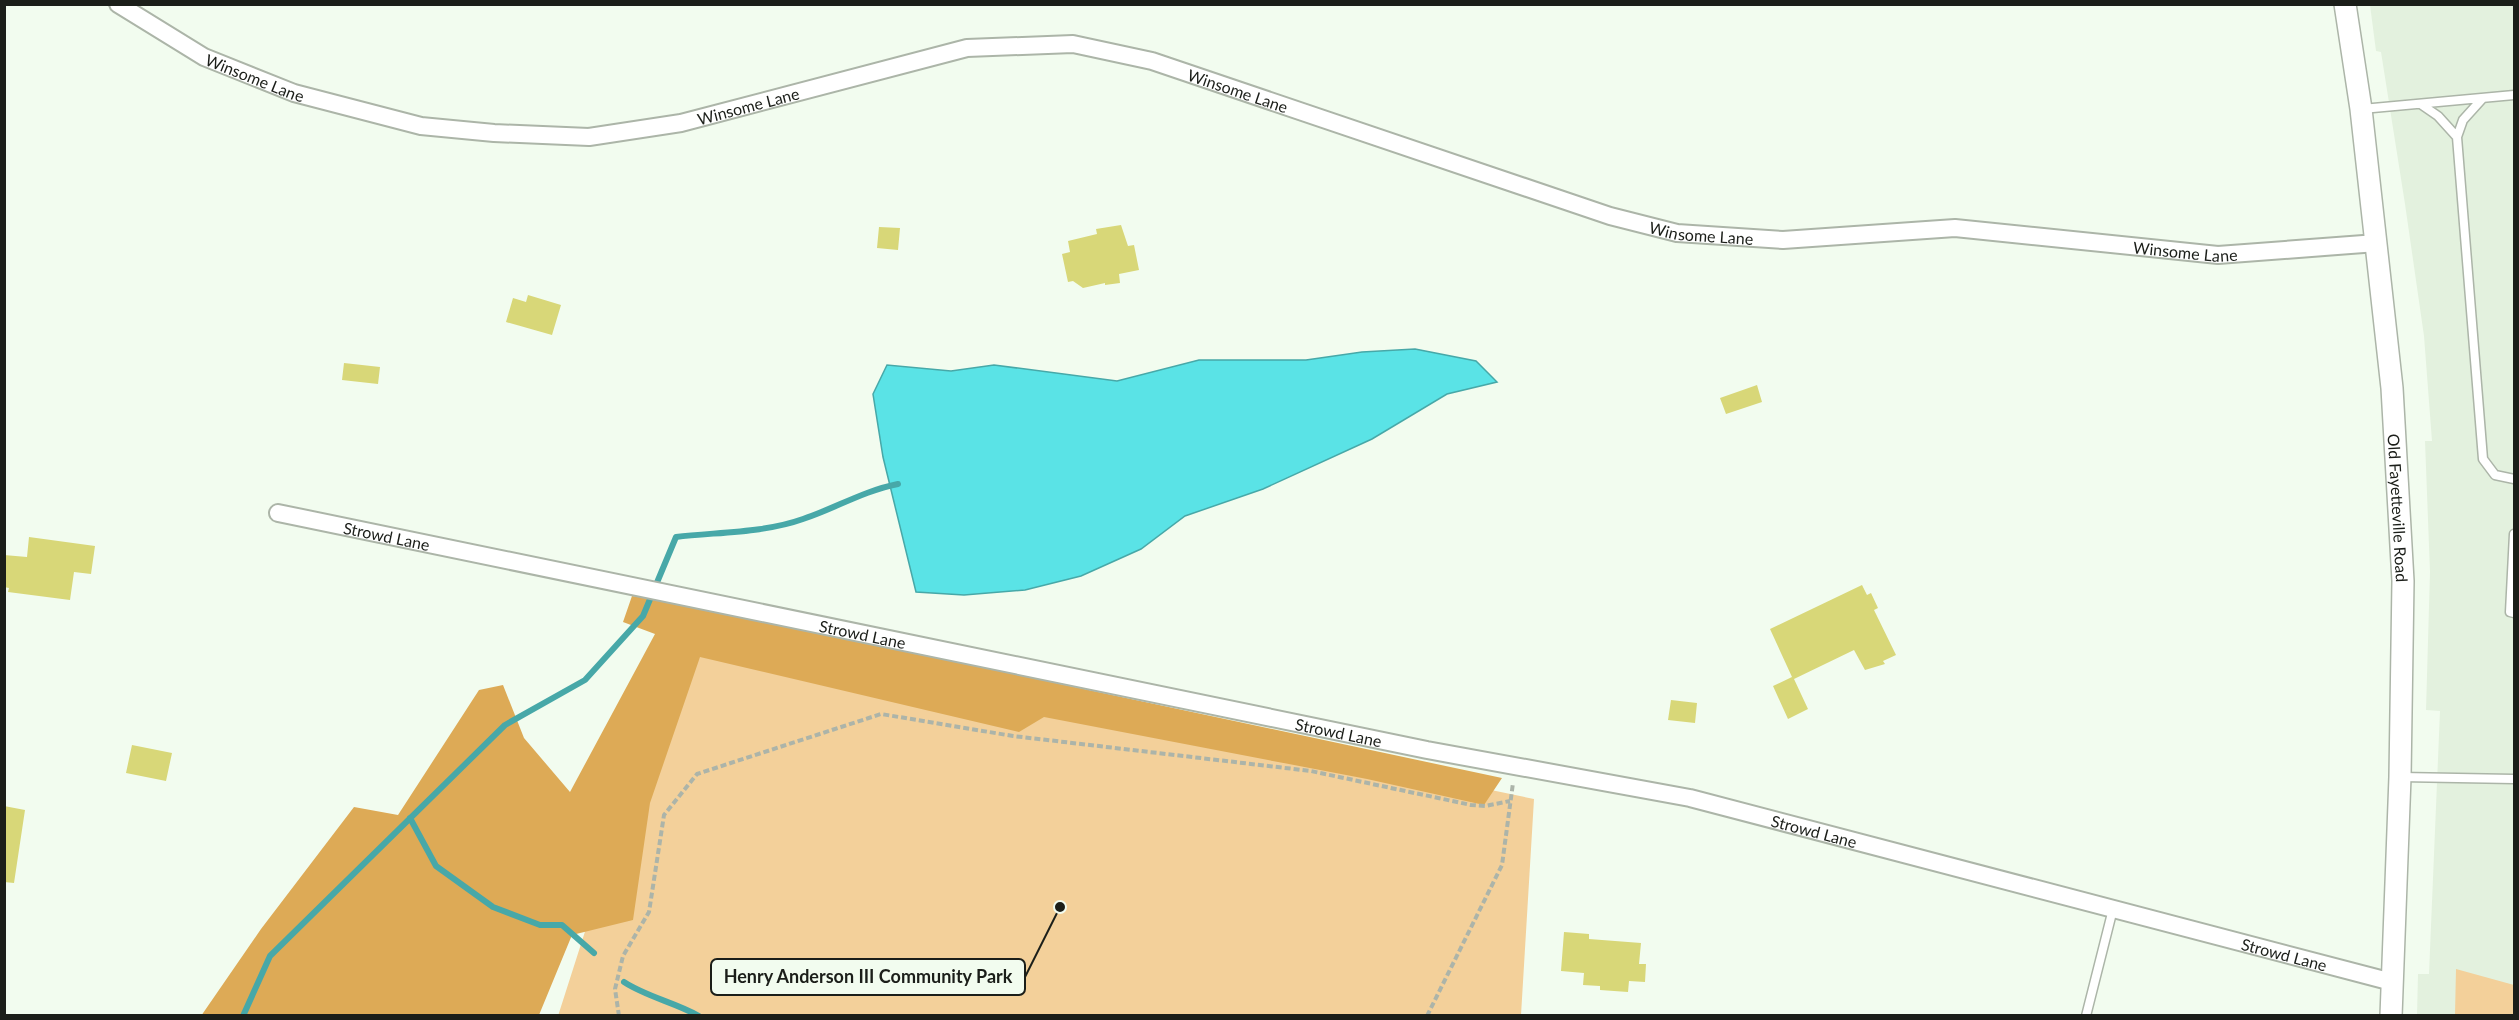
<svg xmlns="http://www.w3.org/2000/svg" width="2519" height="1020" viewBox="0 0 2519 1020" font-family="Lato,sans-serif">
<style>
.built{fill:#e3f1de}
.green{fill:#f3d09a}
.forest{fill:#ddaa56}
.water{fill:#5ae3e6;stroke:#47a8a8;stroke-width:1.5}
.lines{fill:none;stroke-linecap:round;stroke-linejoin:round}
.stream{stroke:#47a8a8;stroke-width:6}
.building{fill:#d8d778}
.service-casing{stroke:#acb5a8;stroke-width:11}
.minor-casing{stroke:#acb5a8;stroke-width:20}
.tertiary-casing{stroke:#acb5a8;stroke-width:24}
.path{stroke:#acb4a9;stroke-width:4;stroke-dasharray:6 3;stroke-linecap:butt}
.service{stroke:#fff;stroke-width:8}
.minor{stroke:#fff;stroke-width:16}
.tertiary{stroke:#fff;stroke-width:21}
.labels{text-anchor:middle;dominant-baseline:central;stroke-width:6;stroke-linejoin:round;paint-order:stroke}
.street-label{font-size:16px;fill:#1b1e19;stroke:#f2fcef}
.leader{fill:none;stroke:#1b1e19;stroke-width:2}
.callout-dot{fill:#1b1e19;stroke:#f2fcef;stroke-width:2}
.callout{fill:#f2fcef;stroke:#1b1e19;stroke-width:2}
.callout-label{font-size:18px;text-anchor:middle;font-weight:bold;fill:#1b1e19}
</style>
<rect width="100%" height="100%" fill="#f2fcef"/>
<path class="built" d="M 2370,5 L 2514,5 L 2514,1015 L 2417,1015 L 2418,974 L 2429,974 L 2440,711 L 2426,710 L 2430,572 L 2425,441 L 2432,441 L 2424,336 L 2405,204 L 2381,52 L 2376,51 Z"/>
<path class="green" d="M 684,622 L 1534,799 L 1521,1015 L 558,1016 Z
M 2456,969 L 2514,985 L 2514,1015 L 2455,1015 Z"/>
<path class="forest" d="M 632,596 L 671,601 L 1502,778 L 1484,805 L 1367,779 L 1044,717 L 1019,732 L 700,657 L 650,803 L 633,920 L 572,935 L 539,1015 L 201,1016 L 261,929 L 354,807 L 398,815 L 479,690 L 503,685 L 524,738 L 570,792 L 655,634 L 623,622 Z"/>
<path class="water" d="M 1415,349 L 1476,361 L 1497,382 L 1447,394 L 1372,439 L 1263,489 L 1185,516 L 1141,549 L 1081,576 L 1025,590 L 964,595 L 916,592 L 883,457 L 873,394 L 887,365 L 951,371 L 994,365 L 1117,381 L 1199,360 L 1306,360 L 1362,352 Z"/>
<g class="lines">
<path class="stream" d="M 410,818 L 436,866 L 493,907 L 540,925 L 562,925 L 594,953
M 624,982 C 647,997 674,1002 699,1016
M 243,1016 L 270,956 L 505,725 L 585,680 L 643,616 L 676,537 C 717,532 764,533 803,519 C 836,508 863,491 898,484"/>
</g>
<path class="building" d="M 1121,225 L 1128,246 L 1134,245 L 1139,270 L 1119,274 L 1120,283 L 1105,285 L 1105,283 L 1083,288 L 1073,281 L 1068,282 L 1062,254 L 1070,252 L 1068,241 L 1097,234 L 1096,229 Z
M 879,227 L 900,228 L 898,250 L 877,248 Z
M 528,295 L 561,305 L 552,335 L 506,322 L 513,298 L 526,302 Z
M 344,363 L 380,367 L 378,384 L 342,380 Z
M 1757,385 L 1762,402 L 1726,414 L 1720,398 Z
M 29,537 L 95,546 L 91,574 L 74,572 L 70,600 L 8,592 L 9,588 L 4,587 L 4,555 L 27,557 Z
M 1862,585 L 1867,595 L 1871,593 L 1878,608 L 1874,610 L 1896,655 L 1883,661 L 1885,664 L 1865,670 L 1854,650 L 1794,679 L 1808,709 L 1788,719 L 1773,686 L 1792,677 L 1770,629 Z
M 1671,700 L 1697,703 L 1695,723 L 1668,720 Z
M 132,745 L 172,753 L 166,781 L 126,773 Z
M 4,806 L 25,810 L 14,883 L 4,882 Z
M 1564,932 L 1589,934 L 1589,939 L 1641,943 L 1639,964 L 1646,964 L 1645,982 L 1629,981 L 1628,992 L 1600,990 L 1600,986 L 1583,985 L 1584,973 L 1561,971 Z"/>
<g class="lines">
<g class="service-casing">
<path id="service" d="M 2422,105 L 2438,116 L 2457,137 L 2483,459 L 2495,475 L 2514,479
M 2362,109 L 2514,95
M 2457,137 L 2463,120 L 2482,99
M 2514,534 L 2510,612 L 2514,613
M 2401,777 L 2514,779
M 2086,1016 L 2113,909"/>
</g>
<g class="minor-casing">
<g id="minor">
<path id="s1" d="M 118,4 L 204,57 L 294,93 L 421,126 L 494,133 L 589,137 L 681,123 L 967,48 L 1073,44 L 1152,61 L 1610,216 L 1677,233 L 1783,240 L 1955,228 L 2218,255 L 2377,243"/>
<path id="s2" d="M 278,513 L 1427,750 L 1690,798 L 2392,982"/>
</g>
</g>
<g class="tertiary-casing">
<g id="tertiary">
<path id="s3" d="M 2345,4 L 2361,109 L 2392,388 L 2403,581 L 2400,777 L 2391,1016"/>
</g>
</g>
<path class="path" d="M 619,1016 L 615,989 L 623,956 L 649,912 L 664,815 L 697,774 L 881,714 L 1013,736 L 1311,771 L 1471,805 L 1485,806 L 1510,801
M 1427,1016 L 1502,865 L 1513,783"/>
<use href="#service" class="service"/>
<use href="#minor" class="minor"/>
<use href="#tertiary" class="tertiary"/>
</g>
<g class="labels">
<g class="street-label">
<text stroke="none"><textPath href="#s1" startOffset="156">Winsome Lane</textPath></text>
<text stroke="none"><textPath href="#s1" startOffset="1164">Winsome Lane</textPath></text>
<text stroke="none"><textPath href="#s1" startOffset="660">Winsome Lane</textPath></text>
<text stroke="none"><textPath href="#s1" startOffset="1650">Winsome Lane</textPath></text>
<text stroke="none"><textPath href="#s1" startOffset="2136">Winsome Lane</textPath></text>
<text stroke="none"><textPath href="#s3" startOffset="507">Old Fayetteville Road</textPath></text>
<text stroke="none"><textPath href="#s2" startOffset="111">Strowd Lane</textPath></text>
<text stroke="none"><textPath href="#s2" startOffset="597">Strowd Lane</textPath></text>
<text stroke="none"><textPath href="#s2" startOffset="1083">Strowd Lane</textPath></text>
<text stroke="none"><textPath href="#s2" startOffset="1569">Strowd Lane</textPath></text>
<text stroke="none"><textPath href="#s2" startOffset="2055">Strowd Lane</textPath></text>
</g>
</g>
<path class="leader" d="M1060 907L1025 977"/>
<circle class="callout-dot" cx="1060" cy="907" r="6"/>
<rect class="callout" x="711" y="959" width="314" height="36" rx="6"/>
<g class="callout-label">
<text x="868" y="983">Henry Anderson III Community Park</text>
</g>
<rect width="2519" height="1020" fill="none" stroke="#1b1e19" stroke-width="12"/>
</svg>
